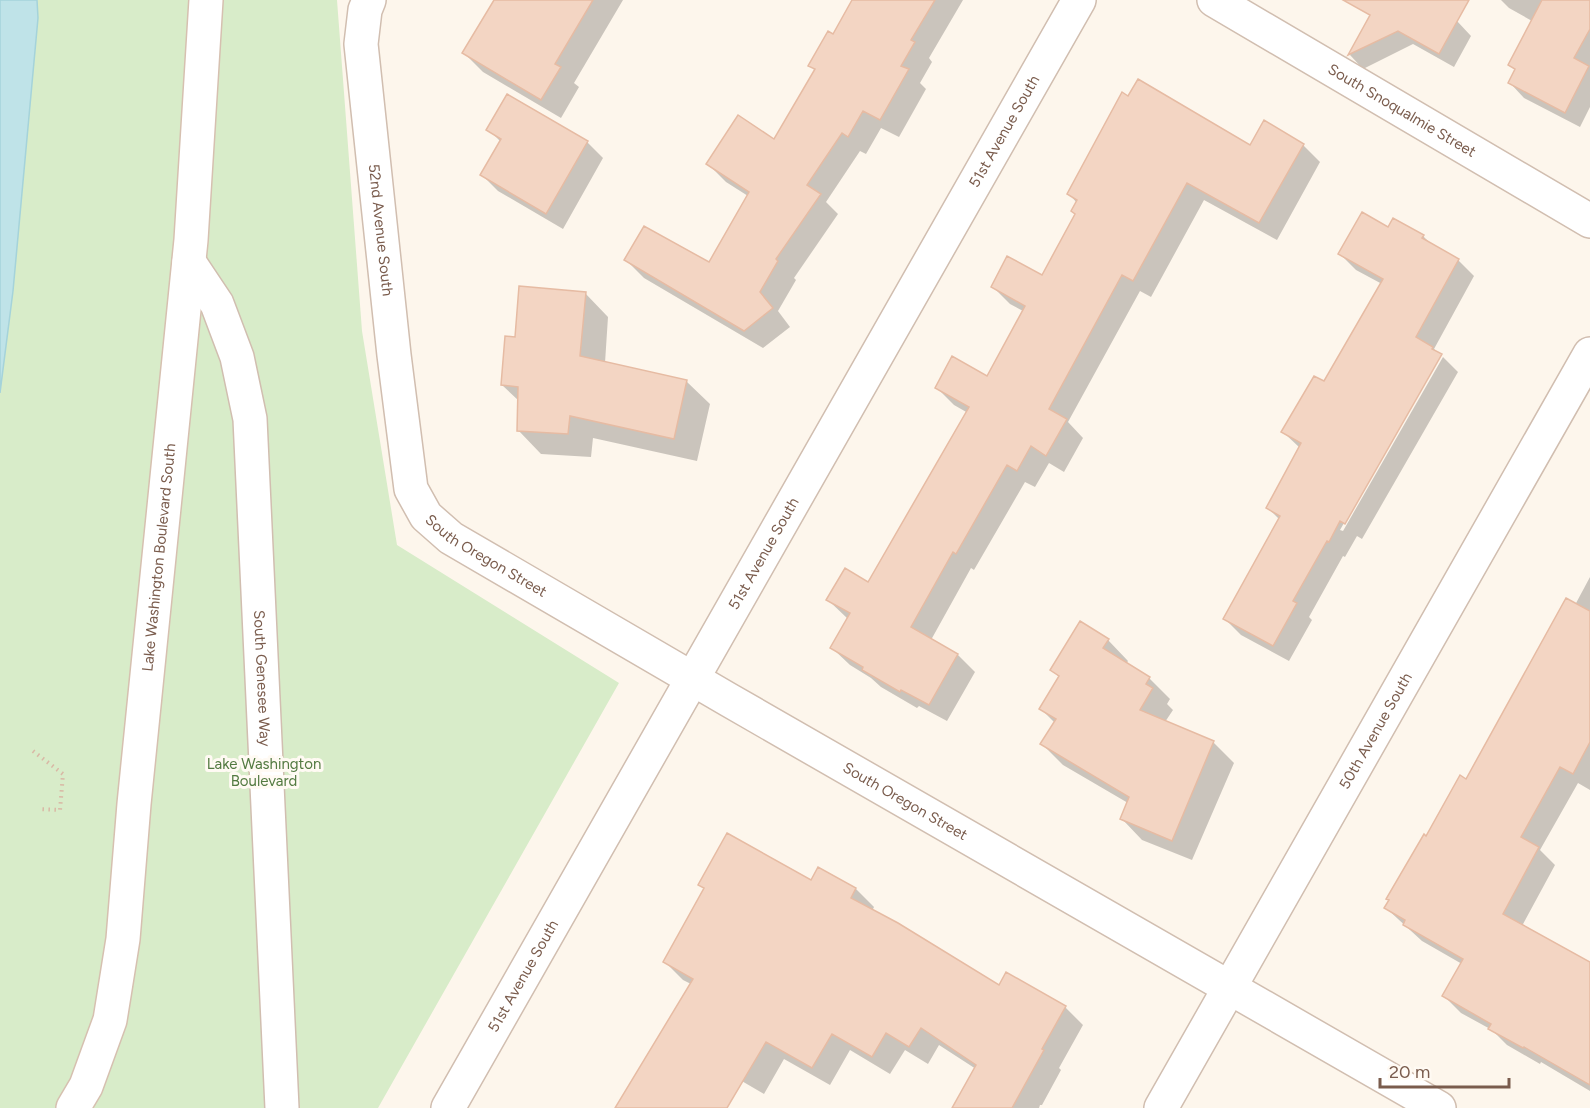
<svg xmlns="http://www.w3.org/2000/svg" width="1590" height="1108" viewBox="0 0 1590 1108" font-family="Figtree,sans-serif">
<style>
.green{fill:#d8ecc9}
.water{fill:#bfe3e8;stroke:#a5d3da;stroke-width:1.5}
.shadow{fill:#0003}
.building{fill:#f3d5c3;stroke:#e6bba3;stroke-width:1.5}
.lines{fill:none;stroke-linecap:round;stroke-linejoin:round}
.minor-casing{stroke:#d1beb0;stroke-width:36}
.tertiary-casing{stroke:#d1beb0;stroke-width:36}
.secondary-casing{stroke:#d6c0b0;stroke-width:36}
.path{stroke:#d9b8a5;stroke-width:4;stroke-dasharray:1.5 4.5;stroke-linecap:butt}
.minor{stroke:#fff;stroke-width:33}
.tertiary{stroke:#fff;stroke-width:33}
.secondary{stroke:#fff;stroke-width:33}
.labels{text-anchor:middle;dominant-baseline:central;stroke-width:6;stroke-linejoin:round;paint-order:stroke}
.street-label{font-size:15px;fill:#7a5c4d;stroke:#fffaf3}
.park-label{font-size:15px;fill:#537a41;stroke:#fffaf3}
</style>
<rect width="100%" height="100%" fill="#fdf6ec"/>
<path class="green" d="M 37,0 L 337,0 L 362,331 L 397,545 L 619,683 L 378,1108 L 0,1108 L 0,357 L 38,18 Z"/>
<path class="water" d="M 0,0 L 37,0 L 38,18 L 13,291 L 0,393 Z"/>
<path class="shadow" d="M 495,0 L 623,0 L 574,83 L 579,87 L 561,118 L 483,72 L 464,53 Z
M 854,0 L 963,0 L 929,58 L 932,62 L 920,83 L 926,89 L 899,137 L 881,128 L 866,154 L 860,151 L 826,202 L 838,214 L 794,278 L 796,280 L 778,311 L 790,327 L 763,348 L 644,278 L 626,260 L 710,265 L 748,196 L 726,182 L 708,164 L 775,142 L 815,71 L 810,65 L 834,36 Z
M 1379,0 L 1428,0 L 1457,21 L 1471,36 L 1454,67 L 1413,44 L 1363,69 L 1350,55 Z
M 1501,0 L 1590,0 L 1590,107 L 1580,127 L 1524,98 L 1510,83 L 1516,71 L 1510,65 L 1532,21 L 1509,8 Z
M 508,96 L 587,142 L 603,158 L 563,229 L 498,191 L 482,175 L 501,142 L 488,129 Z
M 1303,145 L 1320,162 L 1277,240 L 1204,200 L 1151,297 L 1140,291 L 1068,422 L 1083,438 L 1064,472 L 1049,463 L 1035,487 L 1025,482 L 974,570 L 971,568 L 931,640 L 958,655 L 975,672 L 947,721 L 919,706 L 917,708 L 881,687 L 871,678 L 850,665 L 832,648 L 848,619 L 828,600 L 869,584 L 968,413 L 954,405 L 936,387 L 987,378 L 1023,311 L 1010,304 L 992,286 L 1042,277 L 1077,215 L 1077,203 L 1069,194 L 1250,147 Z
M 1389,229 L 1423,236 L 1434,247 L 1458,260 L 1474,276 L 1434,349 L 1442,356 L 1440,356 L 1340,530 L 1343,531 L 1443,357 L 1458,372 L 1362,539 L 1357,536 L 1345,557 L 1343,556 L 1309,617 L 1312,620 L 1289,661 L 1241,635 L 1225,619 L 1280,520 L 1268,508 L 1300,448 L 1283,432 L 1324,384 L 1382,284 L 1356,270 L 1340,254 Z
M 585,293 L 608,317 L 605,363 L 686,381 L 710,404 L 697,461 L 593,438 L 591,457 L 541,454 L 518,430 L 519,401 L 502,385 L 516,338 Z
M 1590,577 L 1590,790 L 1578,783 L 1540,850 L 1555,865 L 1522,926 L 1590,964 L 1590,1091 L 1541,1062 L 1540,1064 L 1507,1045 L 1492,1030 L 1461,1013 L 1444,996 L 1462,964 L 1422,941 L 1386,908 L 1427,838 L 1467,781 L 1575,605 Z
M 1108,640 L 1128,661 L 1126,664 L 1149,678 L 1170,699 L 1167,704 L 1173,710 L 1165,722 L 1213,742 L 1234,763 L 1192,860 L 1142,840 L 1122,819 L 1128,803 L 1063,765 L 1042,744 L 1055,723 L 1041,709 L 1060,678 L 1052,670 Z
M 819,870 L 856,889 L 874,907 L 872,911 L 999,987 L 1065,1007 L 1083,1025 L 1059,1068 L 1061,1070 L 1042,1105 L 1040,1105 L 1039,1108 L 954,1108 L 976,1069 L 939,1045 L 928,1064 L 905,1050 L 890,1074 L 850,1050 L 830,1085 L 784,1059 L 764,1094 L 740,1080 L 724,1108 L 617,1108 L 691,984 L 683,980 L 665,962 L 705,890 L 700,884 L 812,882 Z"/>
<path class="building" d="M 494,0 L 593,0 L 555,64 L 561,67 L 541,100 L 462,53 Z
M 852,0 L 935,0 L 911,40 L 915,42 L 901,66 L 909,69 L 880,120 L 863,111 L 848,137 L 842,133 L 807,185 L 821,194 L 776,259 L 778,261 L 760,292 L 773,308 L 744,331 L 624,260 L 644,226 L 709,262 L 749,192 L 706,164 L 738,115 L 774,139 L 815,69 L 808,66 L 828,31 L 833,34 Z
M 1343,0 L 1469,0 L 1439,54 L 1398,31 L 1348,55 L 1370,15 Z
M 1542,0 L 1590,0 L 1590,29 L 1574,58 L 1589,66 L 1565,113 L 1508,83 L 1515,69 L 1508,65 Z
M 1138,79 L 1250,145 L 1264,120 L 1304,144 L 1259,223 L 1187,183 L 1133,281 L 1122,275 L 1049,409 L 1067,419 L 1046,456 L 1031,446 L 1017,471 L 1007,465 L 956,554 L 953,552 L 911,627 L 958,654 L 929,705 L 901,690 L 900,692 L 862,670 L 863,667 L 830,648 L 850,613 L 826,600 L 845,568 L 868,582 L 969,407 L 935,388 L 952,356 L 987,376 L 1025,306 L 991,287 L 1007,256 L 1042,275 L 1075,214 L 1071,211 L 1077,200 L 1067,194 L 1122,92 L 1128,96 Z
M 507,94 L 588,141 L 546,214 L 480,175 L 501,139 L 486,130 Z
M 1362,212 L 1388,227 L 1393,218 L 1424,235 L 1422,238 L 1459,259 L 1416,337 L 1433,347 L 1432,349 L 1442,354 L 1345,524 L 1340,521 L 1329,542 L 1327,541 L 1293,601 L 1297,603 L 1273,646 L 1223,619 L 1280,516 L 1266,508 L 1301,443 L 1281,432 L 1314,376 L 1324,381 L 1383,279 L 1338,254 Z
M 519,286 L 586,292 L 580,356 L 687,380 L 674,439 L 570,416 L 568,434 L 517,431 L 518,387 L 501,385 L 505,336 L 515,337 Z
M 1566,598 L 1590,611 L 1590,742 L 1573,774 L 1560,767 L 1521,837 L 1539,847 L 1503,914 L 1590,962 L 1590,1085 L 1524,1047 L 1523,1048 L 1488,1029 L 1491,1024 L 1442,996 L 1463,959 L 1403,925 L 1405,920 L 1384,908 L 1389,900 L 1386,899 L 1424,834 L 1426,836 L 1460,775 L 1466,779 Z
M 1080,621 L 1109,639 L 1103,648 L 1150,677 L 1146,684 L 1153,688 L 1140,710 L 1214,741 L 1172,841 L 1120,819 L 1129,797 L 1040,744 L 1056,719 L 1039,709 L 1059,676 L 1050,670 Z
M 727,833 L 811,880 L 818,867 L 856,888 L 851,898 L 898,923 L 999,985 L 1006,972 L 1066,1006 L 1042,1049 L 1044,1050 L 1012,1108 L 952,1108 L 976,1065 L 921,1028 L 909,1047 L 886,1033 L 872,1057 L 832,1034 L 812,1068 L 766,1042 L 727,1108 L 615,1108 L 693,979 L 663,962 L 704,888 L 698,885 Z"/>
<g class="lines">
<g class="minor-casing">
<g id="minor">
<path id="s1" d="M 369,0 L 365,10 L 361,44 L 394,355 L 411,489 L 426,516 L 451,538 L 729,700 L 1439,1108"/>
<path id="s2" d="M 1214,0 L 1590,221"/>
<path id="s3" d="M 448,1108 L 1079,0"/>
</g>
</g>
<g class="tertiary-casing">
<g id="tertiary">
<path id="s4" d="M 189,262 L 217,304 L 237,357 L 250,419 L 282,1108"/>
<path id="s5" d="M 1161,1108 L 1590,354"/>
</g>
</g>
<g class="secondary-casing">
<g id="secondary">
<path id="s6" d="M 73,1108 L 86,1086 L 110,1020 L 123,939 L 134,804 L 191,240 L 206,0"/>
</g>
</g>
<path class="path" d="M 33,751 L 63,774 L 60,810 L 38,809"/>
<use href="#minor" class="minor"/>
<use href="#tertiary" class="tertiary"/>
<use href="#secondary" class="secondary"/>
</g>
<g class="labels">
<g class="street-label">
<text stroke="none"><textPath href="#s2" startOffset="218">South Snoqualmie Street</textPath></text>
<text stroke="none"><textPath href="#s3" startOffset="1124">51st Avenue South</textPath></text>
<text stroke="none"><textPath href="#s1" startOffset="232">52nd Avenue South</textPath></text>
<text stroke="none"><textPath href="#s1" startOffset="596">South Oregon Street</textPath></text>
<text stroke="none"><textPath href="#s3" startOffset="638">51st Avenue South</textPath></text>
<text stroke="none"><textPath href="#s6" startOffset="561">Lake Washington Boulevard South</textPath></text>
<text stroke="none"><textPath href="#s4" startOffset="430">South Genesee Way</textPath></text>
<text stroke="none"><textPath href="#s5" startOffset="434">50th Avenue South</textPath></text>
<text stroke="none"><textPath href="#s1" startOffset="1082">South Oregon Street</textPath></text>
<text stroke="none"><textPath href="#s3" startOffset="152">51st Avenue South</textPath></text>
</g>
<g class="park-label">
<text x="264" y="764">Lake Washington<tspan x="264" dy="17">Boulevard</tspan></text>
</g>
</g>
<path d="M1380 1078v9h129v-9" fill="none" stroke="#7a5c4d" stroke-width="3"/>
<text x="1389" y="1078" font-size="18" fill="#7a5c4d" stroke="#fffaf3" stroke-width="4.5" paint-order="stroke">20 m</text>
</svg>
